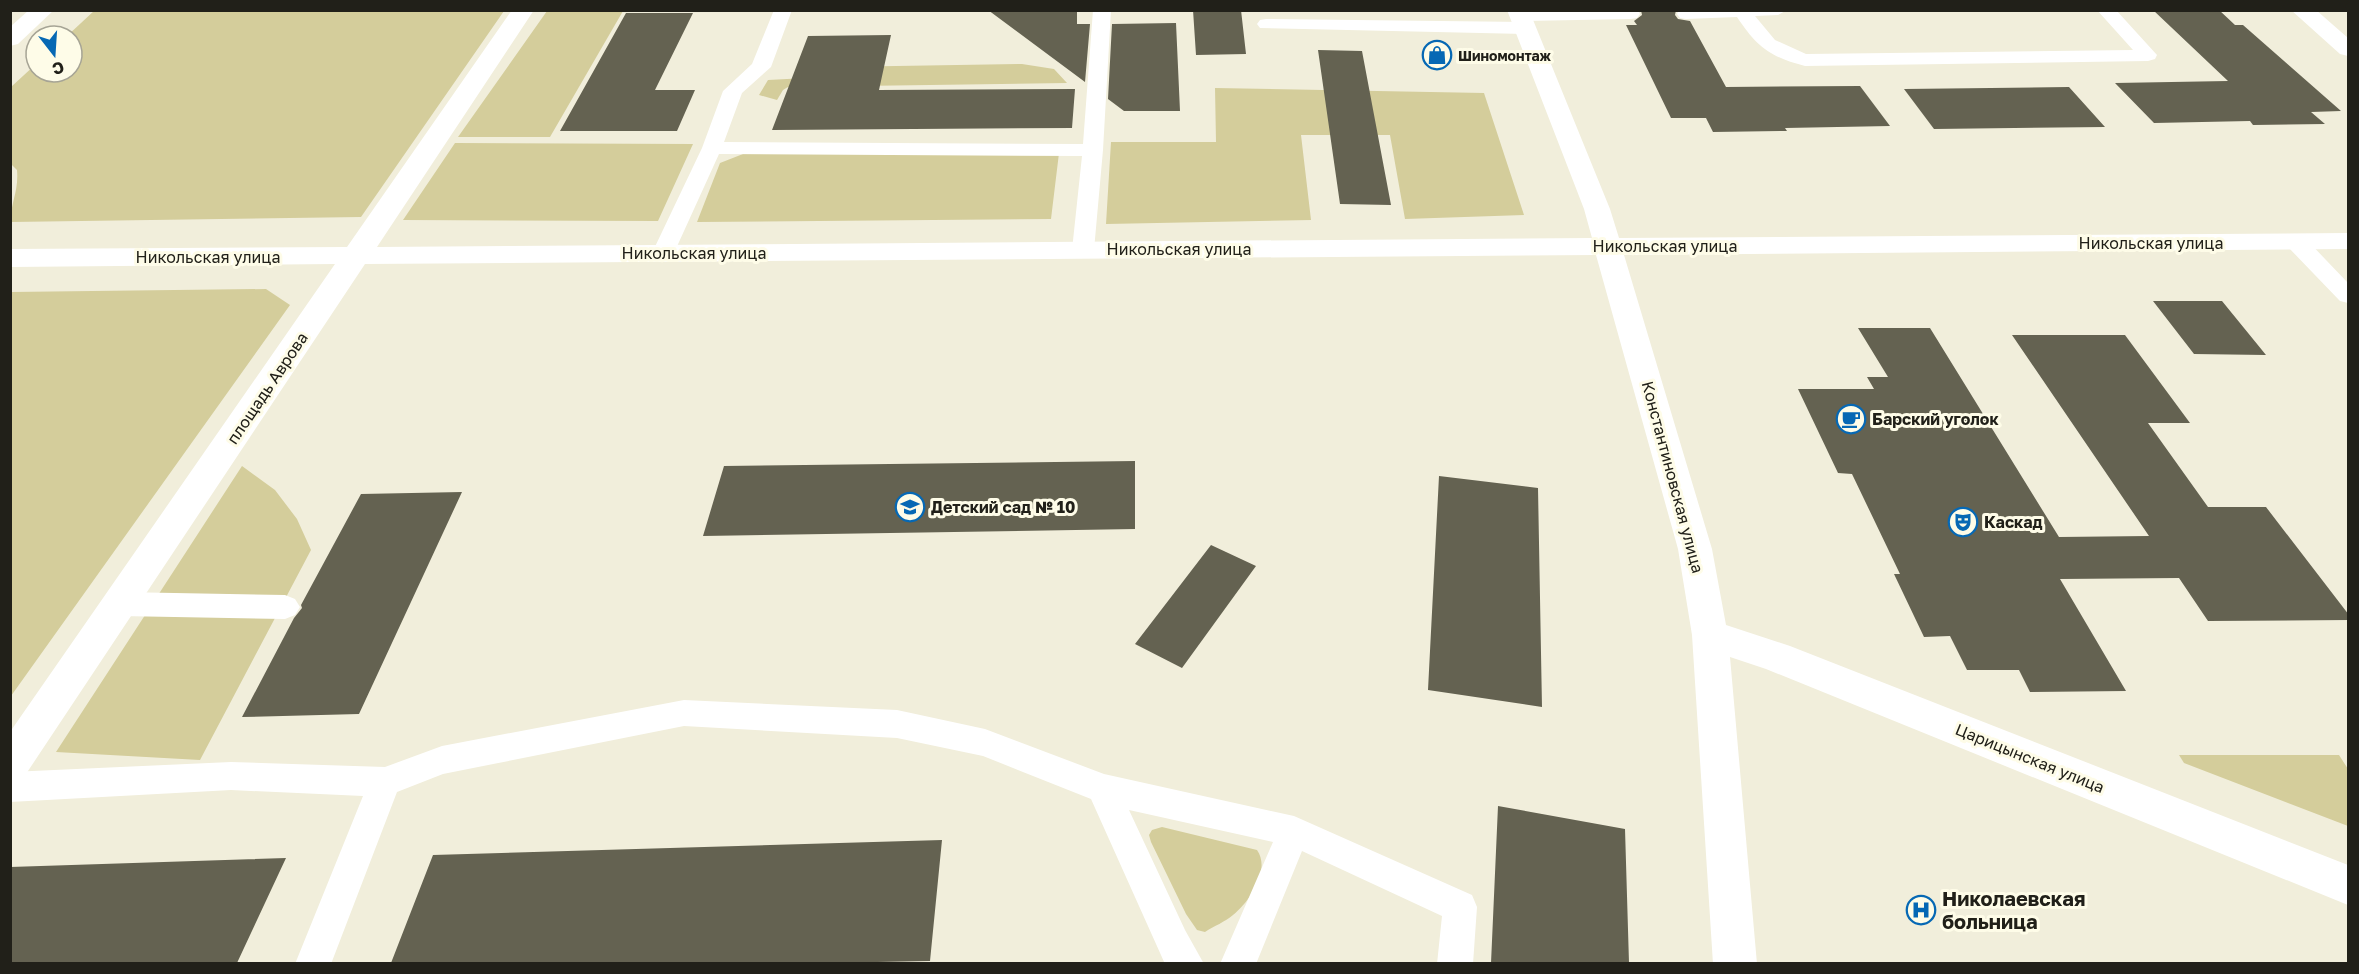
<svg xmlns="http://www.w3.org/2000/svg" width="2359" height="974" viewBox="0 0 2359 974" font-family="'Golos Text',sans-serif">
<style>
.green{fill:#d4cd9b}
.building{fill:#646251}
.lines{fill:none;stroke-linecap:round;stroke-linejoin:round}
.service{fill:#fff;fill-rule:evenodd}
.minor{fill:#fff;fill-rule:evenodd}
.tertiary{fill:#fff;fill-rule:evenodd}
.labels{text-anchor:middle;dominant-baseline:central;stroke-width:6;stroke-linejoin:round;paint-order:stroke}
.far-poi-label{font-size:14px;font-weight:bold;fill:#212019;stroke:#fefce8;text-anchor:start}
.street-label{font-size:16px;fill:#212019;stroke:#fefce8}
.poi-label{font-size:16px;font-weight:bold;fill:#212019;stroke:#fefce8;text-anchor:start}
.near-poi-label{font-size:20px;font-weight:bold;fill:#212019;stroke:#fefce8;text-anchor:start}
</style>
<rect width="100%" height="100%" fill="#f1eedb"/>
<path class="green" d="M 95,10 L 504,10 L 504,11 L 361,217 L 11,222 C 10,203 19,192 17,170 L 11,164 L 11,87 L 36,64 L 36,72 L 72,72 L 72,36 L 67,36 Z
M 547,11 L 623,11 L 550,137 L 458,137 Z
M 1022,64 L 1054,69 L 1067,83 L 788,87 L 783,90 L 777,100 L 759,95 L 768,80 L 825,77 L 835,67 Z
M 1215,88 L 1484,93 L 1524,215 L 1405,219 L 1390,135 L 1301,135 L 1311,220 L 1106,224 L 1111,142 L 1216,142 Z
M 455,143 L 693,144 L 658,221 L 403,220 Z
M 1059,153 L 1051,219 L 697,222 L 720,163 L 743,154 Z
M 266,289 L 290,305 L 11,696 L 11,292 Z
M 242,466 L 275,490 L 297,519 L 311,550 L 200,760 L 56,752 Z
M 2179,755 L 2339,755 L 2348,769 L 2348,826 L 2184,763 Z
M 1162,827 L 1257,850 C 1271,870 1250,901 1233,915 C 1225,922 1214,926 1205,932 L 1197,930 L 1186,914 L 1151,842 L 1149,835 L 1152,830 Z"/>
<path class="building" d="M 988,10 L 1077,10 L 1077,24 L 1090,24 L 1085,82 Z
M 1193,10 L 1241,10 L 1246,54 L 1196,55 Z
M 1641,10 L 1676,10 L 1675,15 L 1678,19 L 1690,21 L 1726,87 L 1860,86 L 1890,126 L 1785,128 L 1787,131 L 1713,132 L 1706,118 L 1671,118 L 1626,25 L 1637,25 L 1634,21 L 1642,15 Z
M 2153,10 L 2219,10 L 2235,25 L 2243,25 L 2341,111 L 2311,112 L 2325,124 L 2253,125 L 2250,121 L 2154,123 L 2115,83 L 2228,81 Z
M 626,13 L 693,13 L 655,90 L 695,90 L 677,131 L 560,131 Z
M 1176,23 L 1180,111 L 1124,111 L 1108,99 L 1112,24 Z
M 891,35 L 879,90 L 1075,89 L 1072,128 L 772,130 L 808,36 Z
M 1318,50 L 1362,51 L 1391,205 L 1340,204 Z
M 2069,87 L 2105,127 L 1934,129 L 1904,89 Z
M 2153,301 L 2222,301 L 2266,355 L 2194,354 Z
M 1858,328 L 1930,328 L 2059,537 L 2149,536 L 2012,335 L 2125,335 L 2190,423 L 2148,423 L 2208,507 L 2266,507 L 2349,615 L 2349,620 L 2208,621 L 2179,578 L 2060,579 L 2126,691 L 2030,692 L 2019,670 L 1967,670 L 1950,636 L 1924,637 L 1894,574 L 1900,574 L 1852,474 L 1838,473 L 1798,389 L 1874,389 L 1867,377 L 1888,377 Z
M 1135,461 L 1135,529 L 703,536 L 724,466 Z
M 1439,476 L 1538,488 L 1542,707 L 1428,690 Z
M 462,492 L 359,714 L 242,717 L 294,618 L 302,608 L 301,605 L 361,494 Z
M 1211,545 L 1256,566 L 1182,668 L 1135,644 Z
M 1498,806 L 1625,829 L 1629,963 L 1491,963 Z
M 942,840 L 930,961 L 825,963 L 391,963 L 433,855 Z
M 286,858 L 237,963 L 10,963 L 10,867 Z"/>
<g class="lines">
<path class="service" d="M 774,10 L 792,10 L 771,67 L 742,93 L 724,142 L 1083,144 L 1093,10 L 1111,10 L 1103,150 L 1094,250 L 1091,255 L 1083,257 L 1075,255 L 1072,250 L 1082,156 L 719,154 L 674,253 L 671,258 L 663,260 L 655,258 L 652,253 L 702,148 L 723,91 L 752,64 Z
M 1524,10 L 1638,10 L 1640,14 L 1637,18 L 1631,19 L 1520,21 L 1514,20 L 1511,16 L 1514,12 Z
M 1679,10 L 1787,10 L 1778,15 L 1755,16 L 1775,40 L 1806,54 L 2133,50 L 2097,10 L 2116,10 L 2157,55 L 2155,59 L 2148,61 L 1805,66 C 1770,57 1757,47 1737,17 L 1686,19 L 1680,18 L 1677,14 Z
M 1266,19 L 1525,22 L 1531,24 L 1534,28 L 1531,32 L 1525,34 L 1260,28 L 1257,24 L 1260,20 Z
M 2296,235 L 2304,237 L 2348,283 L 2348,303 L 2340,301 L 2288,247 L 2285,242 L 2288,237 Z
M 120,592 L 285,595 L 295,599 L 300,607 L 295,615 L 285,619 L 120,616 L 110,612 L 105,604 L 110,596 Z
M 684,700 L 897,710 L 985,729 L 1104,774 L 1294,816 L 1472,895 L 1477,907 L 1473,964 L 1437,964 L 1442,916 L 1302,851 L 1256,964 L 1220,964 L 1273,842 L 1129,810 L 1185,930 L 1204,964 L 1165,964 L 1091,799 L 983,756 L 897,738 L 684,726 L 443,774 L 397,792 L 331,964 L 295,964 L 363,796 L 231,790 L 10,802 L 10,772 L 231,762 L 385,767 L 442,746 Z"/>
<path class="minor" d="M 512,10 L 534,10 L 377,247 L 1592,238 L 1584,209 L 1507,10 L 1529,10 L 1610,209 L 1619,238 L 2348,233 L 2348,249 L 1624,255 L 1712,549 L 1726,625 L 1790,646 L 2348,865 L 2348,905 L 1766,669 L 1730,657 L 1757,964 L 1713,964 L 1692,635 L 1678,549 L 1596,255 L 365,264 L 24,777 L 10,782 L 10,732 L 335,264 L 10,267 L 10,249 L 347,247 Z
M 2291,10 L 2316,10 L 2348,38 L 2348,56 L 2340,54 Z"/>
<path class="tertiary" d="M 29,10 L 54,10 L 18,44 L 10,46 L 10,27 Z"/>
</g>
<defs>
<g id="shop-ring" transform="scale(1.5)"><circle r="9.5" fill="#fefce8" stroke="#0668b4" stroke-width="1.5"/><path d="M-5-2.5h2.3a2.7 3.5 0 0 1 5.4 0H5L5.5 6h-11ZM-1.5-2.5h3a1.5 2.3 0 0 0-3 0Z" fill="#0668b4"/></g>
<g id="cafe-ring" transform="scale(1.5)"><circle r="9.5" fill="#fefce8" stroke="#0668b4" stroke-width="1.5"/><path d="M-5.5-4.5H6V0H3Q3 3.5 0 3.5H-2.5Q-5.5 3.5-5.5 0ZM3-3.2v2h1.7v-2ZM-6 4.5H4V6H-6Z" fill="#0668b4"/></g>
<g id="school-ring" transform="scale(1.5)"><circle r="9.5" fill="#fefce8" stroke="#0668b4" stroke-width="1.5"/><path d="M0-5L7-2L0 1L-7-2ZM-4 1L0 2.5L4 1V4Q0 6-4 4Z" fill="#0668b4"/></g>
<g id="theatre-ring" transform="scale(1.5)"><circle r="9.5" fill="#fefce8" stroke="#0668b4" stroke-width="1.5"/><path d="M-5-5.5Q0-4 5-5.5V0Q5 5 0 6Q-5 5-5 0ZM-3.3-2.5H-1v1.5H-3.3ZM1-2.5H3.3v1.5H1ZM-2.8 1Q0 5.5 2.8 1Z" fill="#0668b4"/></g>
<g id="hospital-ring" transform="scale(1.5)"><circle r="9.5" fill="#fefce8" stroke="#0668b4" stroke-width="1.5"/><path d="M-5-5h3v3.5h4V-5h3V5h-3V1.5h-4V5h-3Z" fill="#0668b4"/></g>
</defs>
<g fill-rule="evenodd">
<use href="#shop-ring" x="1437" y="55"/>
<use href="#cafe-ring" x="1851" y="419"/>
<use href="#school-ring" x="910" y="507"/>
<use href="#theatre-ring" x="1963" y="522"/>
<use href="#hospital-ring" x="1921" y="910"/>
</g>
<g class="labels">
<g class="far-poi-label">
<text x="1458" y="55">Шиномонтаж</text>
</g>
<g class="street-label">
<text x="2151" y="243">Никольская улица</text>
<text x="1665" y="246">Никольская улица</text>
<text x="1179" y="249">Никольская улица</text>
<text x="694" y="253">Никольская улица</text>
<text x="208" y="257">Никольская улица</text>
<text transform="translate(267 388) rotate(-56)">площадь Аврова</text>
<text transform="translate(1673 477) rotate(75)">Константиновская улица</text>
<text transform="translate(2030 758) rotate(22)">Царицынская улица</text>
</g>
<g class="poi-label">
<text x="1872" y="419">Барский уголок</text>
<text x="931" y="507">Детский сад № 10</text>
<text x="1984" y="522">Каскад</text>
</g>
<g class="near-poi-label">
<text x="1942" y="898">Николаевская<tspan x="1942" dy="23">больница</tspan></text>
</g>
</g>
<rect width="2359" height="974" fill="none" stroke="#212019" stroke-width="24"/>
<g transform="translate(54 54) rotate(163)"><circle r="28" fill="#fefce8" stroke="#a6a495" stroke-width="1.5"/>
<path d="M0-4.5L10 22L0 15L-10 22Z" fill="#0668b4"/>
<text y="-9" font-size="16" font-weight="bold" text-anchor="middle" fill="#212019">С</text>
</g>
</svg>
